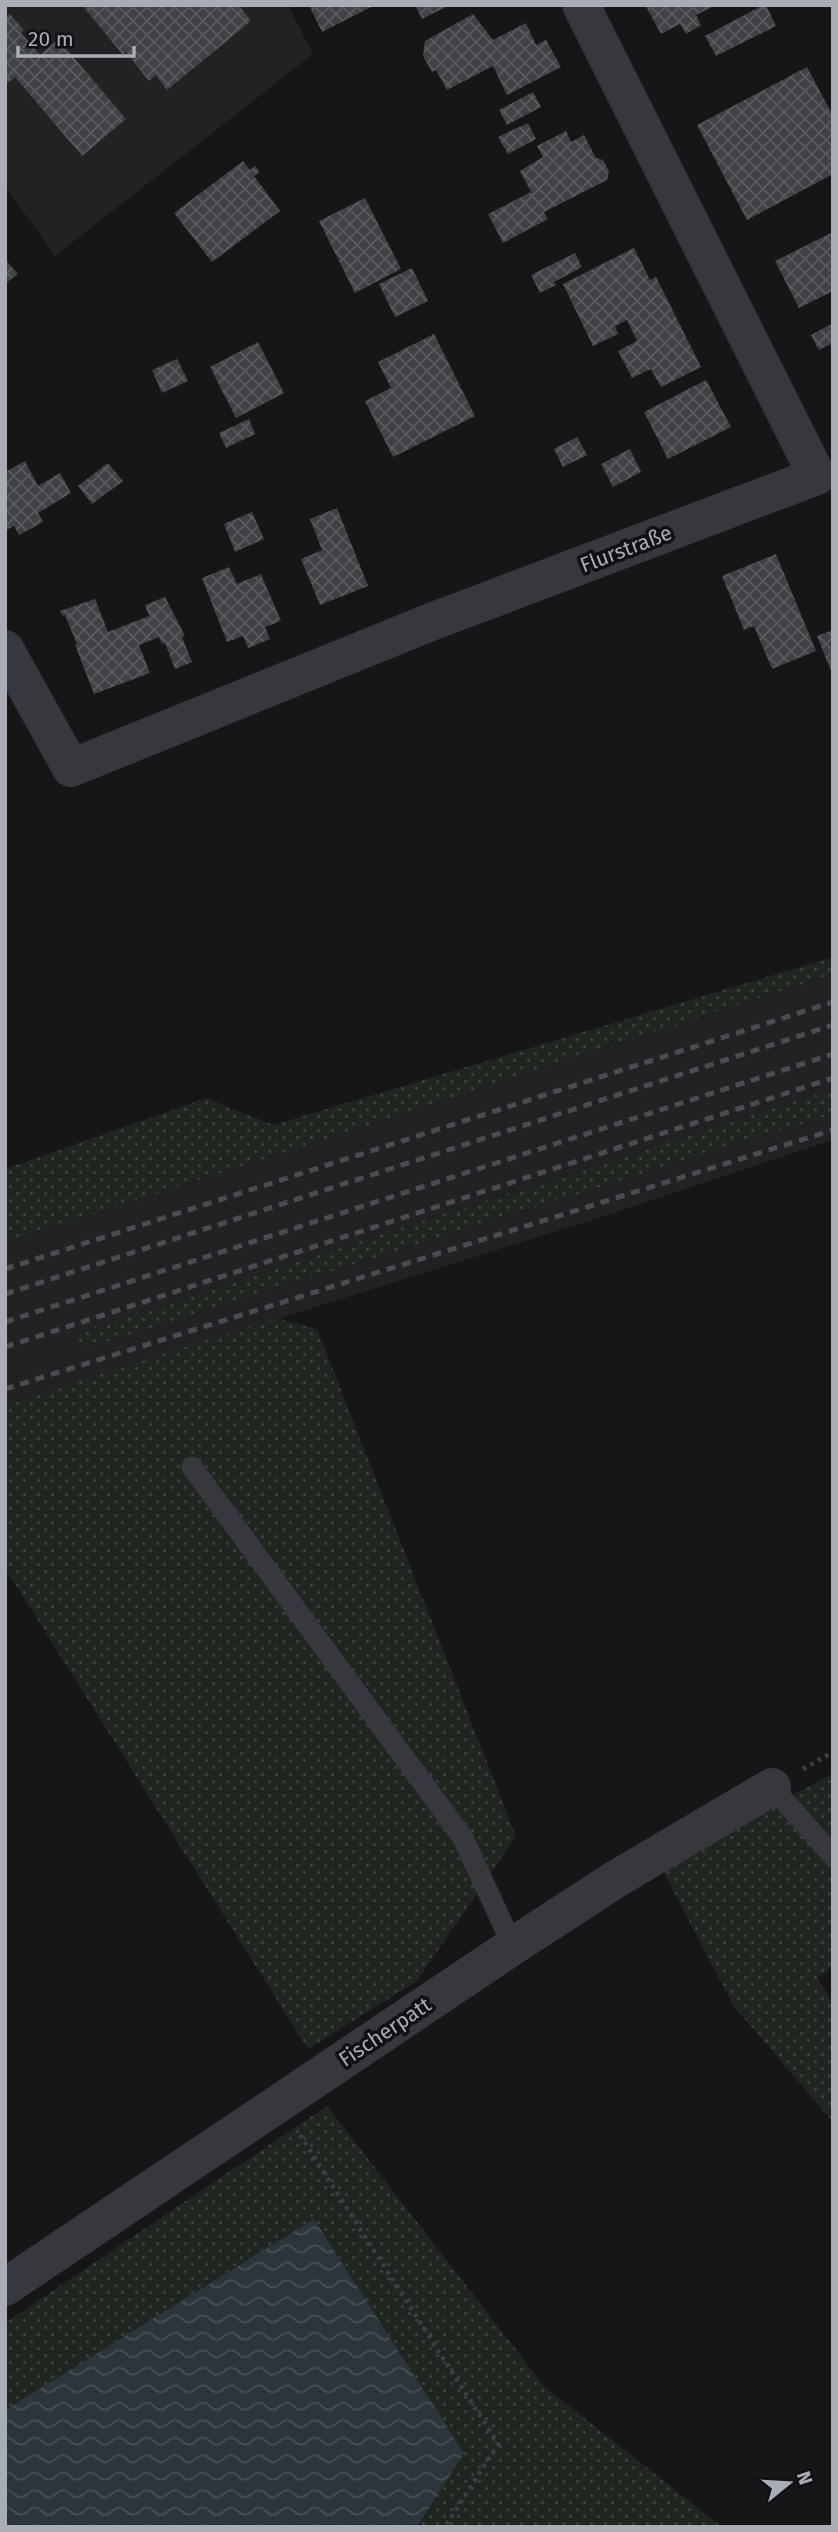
<svg xmlns="http://www.w3.org/2000/svg" width="838" height="2532" viewBox="0 0 838 2532" font-family="'Fira Sans',sans-serif">
<style>
.built{fill:#222225}
.green{fill:url(#green-dots)}
.water{fill:url(#water-waves)}
.building{fill:url(#building-cross-hatch)}
.lines{fill:none;stroke-linecap:round;stroke-linejoin:round}
.path{stroke:#3d3f44;stroke-width:4.5;stroke-dasharray:3.5 5;stroke-linecap:butt}
.lane{stroke:#37383d;stroke-width:21}
.street{stroke:#37383d;stroke-width:38}
.rail{stroke:#4a4c52;stroke-width:5;stroke-dasharray:9 7;stroke-linecap:butt}
.labels{text-anchor:middle;dominant-baseline:central;stroke-width:7;stroke-linejoin:round;paint-order:stroke}
.street-label{font-size:21px;fill:#a8adb8;stroke:#111113}
</style>
<defs>
<pattern id="green-dots" width="8" height="8" patternUnits="userSpaceOnUse" patternTransform="scale(1.75)"><rect width="8" height="8" fill="#1e261f"/><path d="M2 2h.1M6 6h.1" fill="none" stroke="#3c433d" stroke-width="1.8" stroke-linecap="round"/></pattern>
<pattern id="water-waves" width="16" height="10" patternUnits="userSpaceOnUse" patternTransform="scale(1.75)"><rect width="16" height="10" fill="#2c353c"/><path d="M0 5q4-4 8 0t8 0" fill="none" stroke="#485056"/></pattern>
<pattern id="building-cross-hatch" width="8" height="8" patternUnits="userSpaceOnUse" patternTransform="scale(1.75)"><rect width="8" height="8" fill="#404145"/><path d="M0 0l8 8M0 8l8-8" fill="none" stroke="#595a5e"/></pattern>
</defs>
<rect width="100%" height="100%" fill="#161618"/>
<path class="built" d="M 5,5 L 288,5 L 313,54 L 55,256 L 5,186 Z
M 833,974 L 833,1089 L 85,1330 L 77,1338 L 89,1347 L 833,1114 L 833,1140 L 595,1219 L 5,1405 L 5,1243 Z"/>
<path class="green" d="M 833,957 L 833,974 L 5,1243 L 5,1169 L 206,1098 L 273,1125 Z
M 833,1089 L 833,1114 L 89,1347 L 78,1345 L 77,1338 L 85,1330 Z
M 276,1318 L 317,1329 L 516,1836 L 417,1981 L 308,2049 L 5,1568 L 5,1405 Z
M 833,1773 L 833,1966 L 817,1978 L 833,2002 L 833,2122 L 733,2005 L 662,1869 Z
M 327,2106 L 545,2387 L 722,2527 L 417,2527 L 464,2453 L 314,2219 L 5,2410 L 5,2323 Z"/>
<path class="water" d="M 314,2219 L 464,2453 L 417,2527 L 5,2527 L 5,2410 Z"/>
<path class="building" d="M 82,5 L 239,5 L 251,21 L 167,90 L 156,75 L 149,81 L 126,52 L 123,55 Z
M 309,5 L 375,5 L 322,32 Z
M 415,5 L 450,5 L 422,19 Z
M 645,5 L 716,5 L 696,15 L 701,25 L 686,34 L 680,24 L 661,34 Z
M 763,5 L 766,5 L 776,26 L 716,56 L 705,36 Z
M 10,14 L 24,30 L 21,33 L 40,55 L 58,39 L 126,119 L 82,156 L 15,77 L 5,85 L 5,18 Z
M 473,14 L 493,40 L 526,23 L 536,45 L 546,40 L 561,67 L 507,95 L 493,66 L 447,90 L 436,70 L 432,72 L 423,56 L 425,41 Z
M 807,67 L 833,116 L 833,174 L 747,220 L 697,125 Z
M 533,92 L 541,107 L 507,125 L 499,110 Z
M 528,123 L 536,139 L 508,154 L 498,137 Z
M 566,131 L 571,142 L 584,135 L 596,158 L 603,160 L 609,171 L 607,180 L 544,212 L 548,219 L 503,243 L 488,214 L 531,192 L 520,171 L 543,157 L 537,146 Z
M 243,161 L 250,170 L 255,166 L 260,172 L 254,176 L 280,211 L 212,262 L 174,213 Z
M 365,198 L 401,269 L 355,293 L 319,221 Z
M 833,232 L 833,291 L 799,308 L 775,261 Z
M 634,248 L 650,280 L 656,277 L 701,367 L 661,387 L 651,369 L 632,378 L 618,351 L 637,341 L 627,320 L 615,326 L 618,334 L 593,346 L 563,284 Z
M 575,253 L 582,267 L 554,282 L 556,285 L 540,293 L 531,275 Z
M 5,259 L 18,274 L 5,284 Z
M 412,268 L 428,301 L 395,317 L 379,284 Z
M 833,323 L 833,343 L 819,350 L 811,335 Z
M 434,334 L 475,416 L 393,457 L 365,401 L 391,388 L 378,362 Z
M 258,342 L 284,393 L 236,418 L 210,367 Z
M 177,359 L 188,381 L 162,393 L 152,370 Z
M 706,380 L 731,427 L 668,459 L 644,412 Z
M 249,419 L 255,434 L 226,448 L 219,433 Z
M 577,437 L 587,455 L 563,467 L 554,449 Z
M 630,449 L 641,472 L 613,487 L 601,464 Z
M 25,461 L 38,486 L 60,473 L 71,493 L 38,513 L 43,522 L 19,535 L 14,526 L 5,531 L 5,472 Z
M 108,463 L 123,481 L 92,504 L 78,486 Z
M 337,508 L 368,586 L 320,605 L 301,559 L 322,550 L 310,519 Z
M 252,512 L 264,539 L 235,552 L 224,524 Z
M 776,554 L 816,651 L 772,669 L 754,626 L 744,630 L 722,576 Z
M 229,567 L 237,584 L 261,574 L 281,621 L 265,627 L 270,639 L 248,648 L 243,636 L 227,642 L 202,578 Z
M 165,597 L 185,636 L 182,637 L 192,662 L 175,669 L 165,643 L 162,644 L 159,637 L 157,638 L 139,645 L 150,673 L 94,694 L 75,645 L 77,644 L 65,615 L 63,616 L 60,611 L 95,599 L 108,632 L 149,616 L 145,605 Z
M 833,630 L 833,676 L 817,636 Z"/>
<g class="lines">
<path class="path" d="M 803,1769 L 833,1752
M 300,2135 L 498,2444 L 445,2527"/>
<path class="lane" d="M 192,1467 L 463,1838 L 513,1946
M 772,1787 L 833,1856"/>
<path class="street" d="M 5,649 L 71,768 L 431,622 L 817,476 L 581,5
M 5,2287 L 513,1946 L 616,1879 L 772,1787"/>
<path class="rail" d="M 5,1269 L 833,1002
M 5,1294 L 833,1025
M 5,1322 L 833,1054
M 5,1347 L 833,1078
M 5,1389 L 833,1130"/>
</g>
<g class="labels">
<g class="street-label">
<text transform="translate(626 549) rotate(-21)">Flurstraße</text>
<text transform="translate(385 2032) rotate(-34)">Fischerpatt</text>
</g>
</g>
<rect width="838" height="2532" fill="none" stroke="#a8adb8" stroke-width="14"/>
<g transform="translate(789 2483) rotate(72)" stroke="#111113" stroke-width="5" paint-order="stroke">
<path d="M0-5L12 26L0 18L-12 26Z" fill="#a8adb8"/>
<text y="-10" font-size="19" font-weight="bold" text-anchor="middle" fill="#a8adb8">N</text>
</g>
<path d="M18 46v10h116v-10" fill="none" stroke="#a8adb8" stroke-width="3.5"/>
<text x="28" y="46" font-size="21" fill="#a8adb8" stroke="#111113" stroke-width="5" paint-order="stroke">20 m</text>
</svg>
